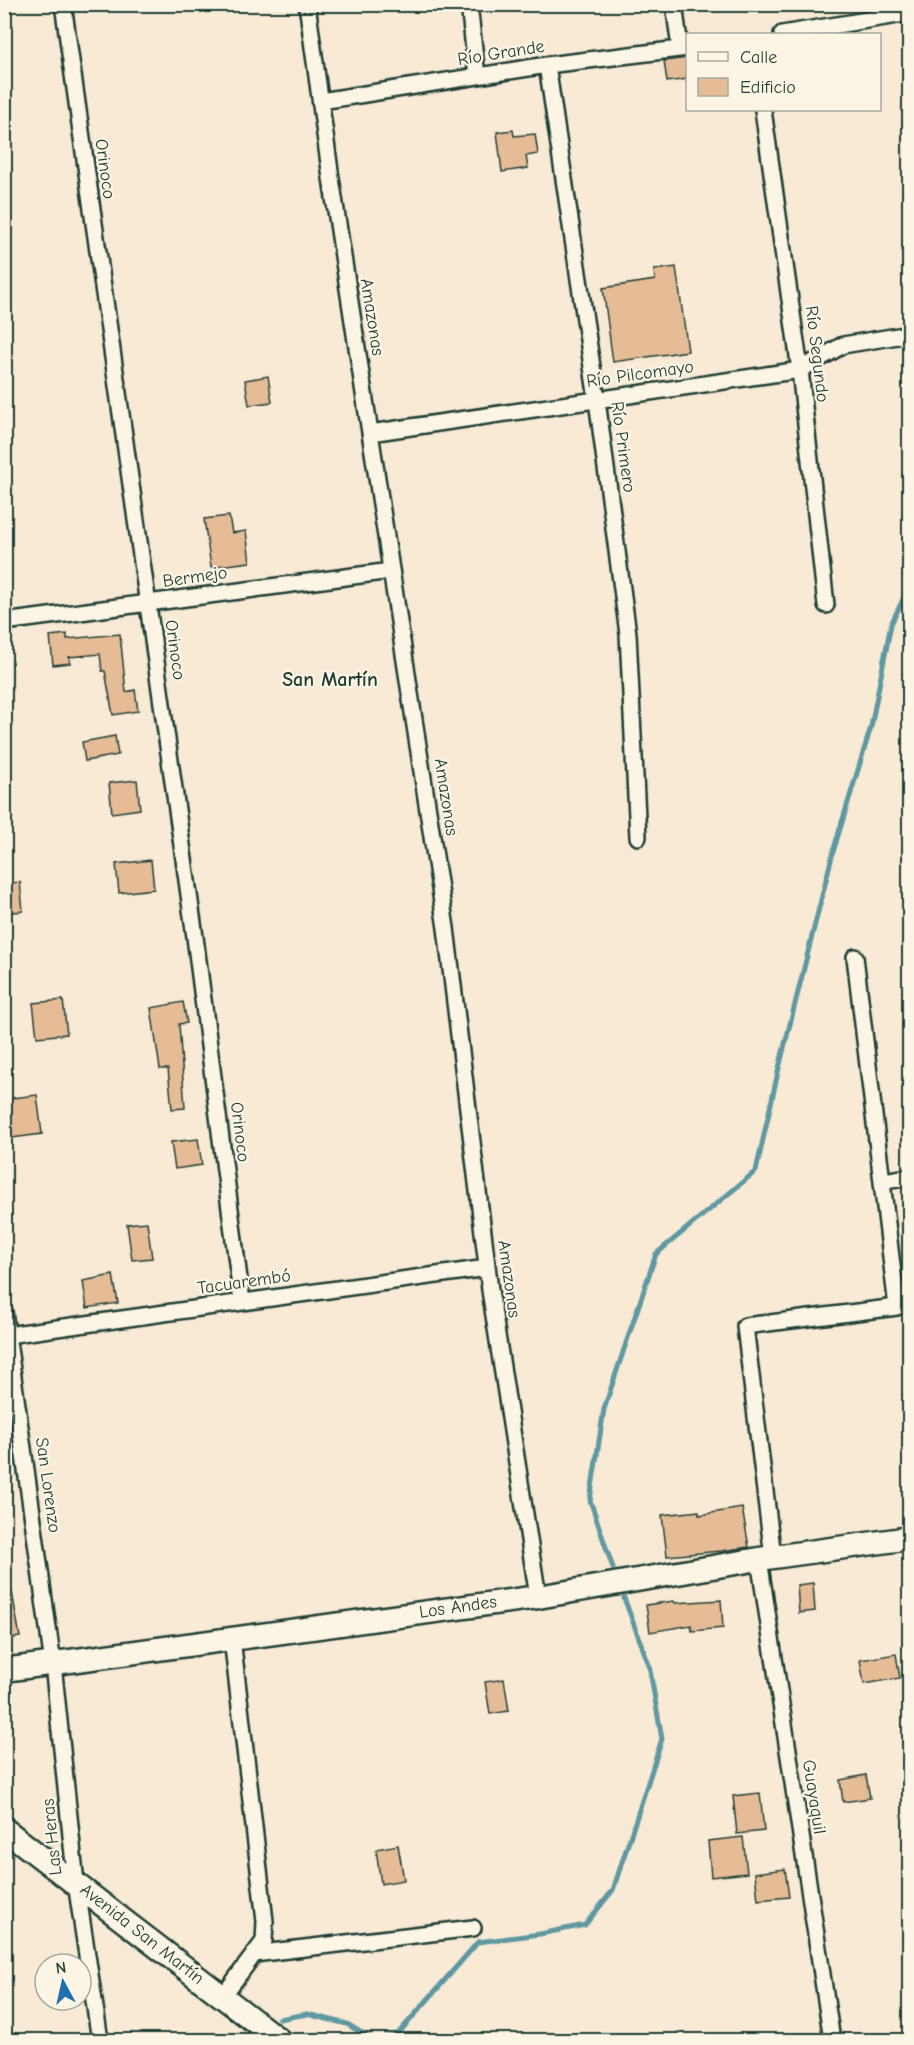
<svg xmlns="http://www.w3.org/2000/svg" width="914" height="2045" viewBox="0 0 914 2045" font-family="'Comic Neue',sans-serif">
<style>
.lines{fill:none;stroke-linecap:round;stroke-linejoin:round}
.stream{stroke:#5f98a1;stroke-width:5}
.building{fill:#e6bc96;stroke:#1f3d34;stroke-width:1.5}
.minor-casing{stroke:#1f3d34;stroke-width:20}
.secondary-casing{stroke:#1f3d34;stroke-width:27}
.minor{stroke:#fcf5e5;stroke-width:15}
.secondary{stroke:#fcf5e5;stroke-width:22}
.labels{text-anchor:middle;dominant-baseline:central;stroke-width:4.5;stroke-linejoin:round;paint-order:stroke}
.street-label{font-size:18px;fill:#1f3d34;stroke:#fcf5e5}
.neighbourhood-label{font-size:20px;font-weight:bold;fill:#1f3d34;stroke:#fcf5e5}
</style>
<rect width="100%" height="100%" fill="#f8ead5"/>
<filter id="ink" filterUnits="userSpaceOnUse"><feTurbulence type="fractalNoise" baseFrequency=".0167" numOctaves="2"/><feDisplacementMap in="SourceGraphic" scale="12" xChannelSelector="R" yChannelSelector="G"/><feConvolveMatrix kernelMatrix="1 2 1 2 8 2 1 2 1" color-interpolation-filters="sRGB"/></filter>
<g filter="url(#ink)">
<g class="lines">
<path class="stream" d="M 613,1568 L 590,1500 L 604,1409 L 656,1254 L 756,1171 L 778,1072 L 833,852 L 871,727 L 891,624 L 910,585
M 279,2019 L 307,2014 L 347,2024 L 373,2040 L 396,2036 L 478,1942 L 540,1934 L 585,1925 L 613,1890 L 662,1739 L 649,1665 L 624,1598
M 246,2040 L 249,2038"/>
</g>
<path class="building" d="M 687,58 L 687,79 L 667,82 L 664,61 Z
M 513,130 L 514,136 L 535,134 L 538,154 L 526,156 L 528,168 L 502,172 L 497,132 Z
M 676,267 L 688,351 L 613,362 L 603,288 L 655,280 L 654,270 Z
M 268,376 L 272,402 L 249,405 L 245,380 Z
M 229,516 L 232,533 L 246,531 L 250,562 L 211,567 L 204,519 Z
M 67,634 L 67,639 L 120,634 L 126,692 L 135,690 L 138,711 L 113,715 L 105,671 L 102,671 L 100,654 L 69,657 L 70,663 L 53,665 L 50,636 Z
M 115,736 L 118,755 L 85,761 L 82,742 Z
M 137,780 L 140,809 L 112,813 L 109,783 Z
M 151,860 L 154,889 L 119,893 L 116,864 Z
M 20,882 L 23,911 L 4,913 L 4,884 Z
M 63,1000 L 67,1034 L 37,1037 L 33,1003 Z
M 183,1002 L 187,1023 L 179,1024 L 185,1108 L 172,1109 L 168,1069 L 160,1069 L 151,1008 Z
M 37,1095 L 42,1134 L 4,1139 L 4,1099 Z
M 198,1139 L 202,1165 L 175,1169 L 171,1142 Z
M 147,1222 L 152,1258 L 132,1260 L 127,1224 Z
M 113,1275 L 118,1303 L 87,1308 L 83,1281 Z
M 742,1508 L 749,1547 L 721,1551 L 667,1556 L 662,1515 L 699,1511 L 699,1515 Z
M 813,1583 L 815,1611 L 799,1613 L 797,1585 Z
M 4,1592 L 12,1592 L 20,1637 L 4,1640 Z
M 721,1600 L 723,1628 L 692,1631 L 691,1625 L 650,1632 L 646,1605 L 674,1601 L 675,1603 Z
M 896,1654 L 900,1678 L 864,1684 L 860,1660 Z
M 504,1679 L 509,1711 L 490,1714 L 485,1682 Z
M 866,1775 L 870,1798 L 843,1802 L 840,1780 Z
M 760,1793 L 764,1831 L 737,1834 L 733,1796 Z
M 743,1837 L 747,1873 L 711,1877 L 708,1841 Z
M 398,1845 L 404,1880 L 381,1884 L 376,1849 Z
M 785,1869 L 789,1897 L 758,1900 L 755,1873 Z"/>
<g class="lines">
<g class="minor-casing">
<path id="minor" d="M 63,4 L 195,937 L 242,1302
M 307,4 L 331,178 L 446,928 L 490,1290 L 538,1597
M 469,4 L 477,76
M 674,4 L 680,48
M 782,34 L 910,13
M 547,65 L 597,400 L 628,634 L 638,837
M 321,101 L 547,65 L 688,48
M 763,110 L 800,370 L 826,605
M 370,433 L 800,370 L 843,345 L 910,334
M 4,622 L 391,571
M 883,1181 L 910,1177
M 4,1312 L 53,1664 L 76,1883 L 100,2040
M 7,1335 L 487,1268
M 773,1557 L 745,1326 L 897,1307 L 855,957
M 759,1559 L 832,2040
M 254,1954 L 473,1928
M 223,1996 L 264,1941 L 265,1921 L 232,1638"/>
</g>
<g class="secondary-casing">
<path id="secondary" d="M 4,1670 L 538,1597 L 759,1559 L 910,1538
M 4,1829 L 279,2040"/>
</g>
<use href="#minor" class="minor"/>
<use href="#secondary" class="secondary"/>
</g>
</g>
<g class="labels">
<g class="street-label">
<text transform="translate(501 53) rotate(-9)">Río Grande</text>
<text transform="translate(105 169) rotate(82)">Orinoco</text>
<text transform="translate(372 317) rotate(81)">Amazonas</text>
<text transform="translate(817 354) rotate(83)">Río Segundo</text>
<text transform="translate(640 374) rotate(-8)">Río Pilcomayo</text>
<text transform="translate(623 447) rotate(82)">Río Primero</text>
<text transform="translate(195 577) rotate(-8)">Bermejo</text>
<text transform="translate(175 650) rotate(82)">Orinoco</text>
<text transform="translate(446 797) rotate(81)">Amazonas</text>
<text transform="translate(240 1132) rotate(83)">Orinoco</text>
<text transform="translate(509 1279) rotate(82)">Amazonas</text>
<text transform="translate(244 1282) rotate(-8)">Tacuarembó</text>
<text transform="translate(48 1485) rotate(82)">San Lorenzo</text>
<text transform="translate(458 1607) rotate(-8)">Los Andes</text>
<text transform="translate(814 1797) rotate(81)">Guayaquil</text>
<text transform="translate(52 1837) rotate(-96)">Las Heras</text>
<text transform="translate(142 1934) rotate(38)">Avenida San Martín</text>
</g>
<g class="neighbourhood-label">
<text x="330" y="679">San Martín</text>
</g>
</g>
<rect width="914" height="2045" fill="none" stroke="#fcf5e5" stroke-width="24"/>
<rect x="12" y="12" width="890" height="2021" fill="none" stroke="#1f3d34" stroke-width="2" filter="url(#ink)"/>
<rect x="686" y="33" width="195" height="78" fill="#fcf5e5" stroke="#a4ab9e" stroke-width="1.5"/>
<rect x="698" y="52" width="30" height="9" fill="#fcf5e5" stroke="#a4ab9e" stroke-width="1.5"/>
<text x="740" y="63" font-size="18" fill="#1f3d34">Calle</text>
<rect x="698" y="78" width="30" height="18" fill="#e6bc96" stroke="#a4ab9e" stroke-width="1.5"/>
<text x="740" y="93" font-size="18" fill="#1f3d34">Edificio</text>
<g transform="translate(63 1982) rotate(352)"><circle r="28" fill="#fcf5e5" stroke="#a4ab9e" stroke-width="1.5"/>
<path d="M0-4.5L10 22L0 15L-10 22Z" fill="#1f6fb2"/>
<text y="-9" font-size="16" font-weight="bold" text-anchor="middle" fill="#1f3d34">N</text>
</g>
</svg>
